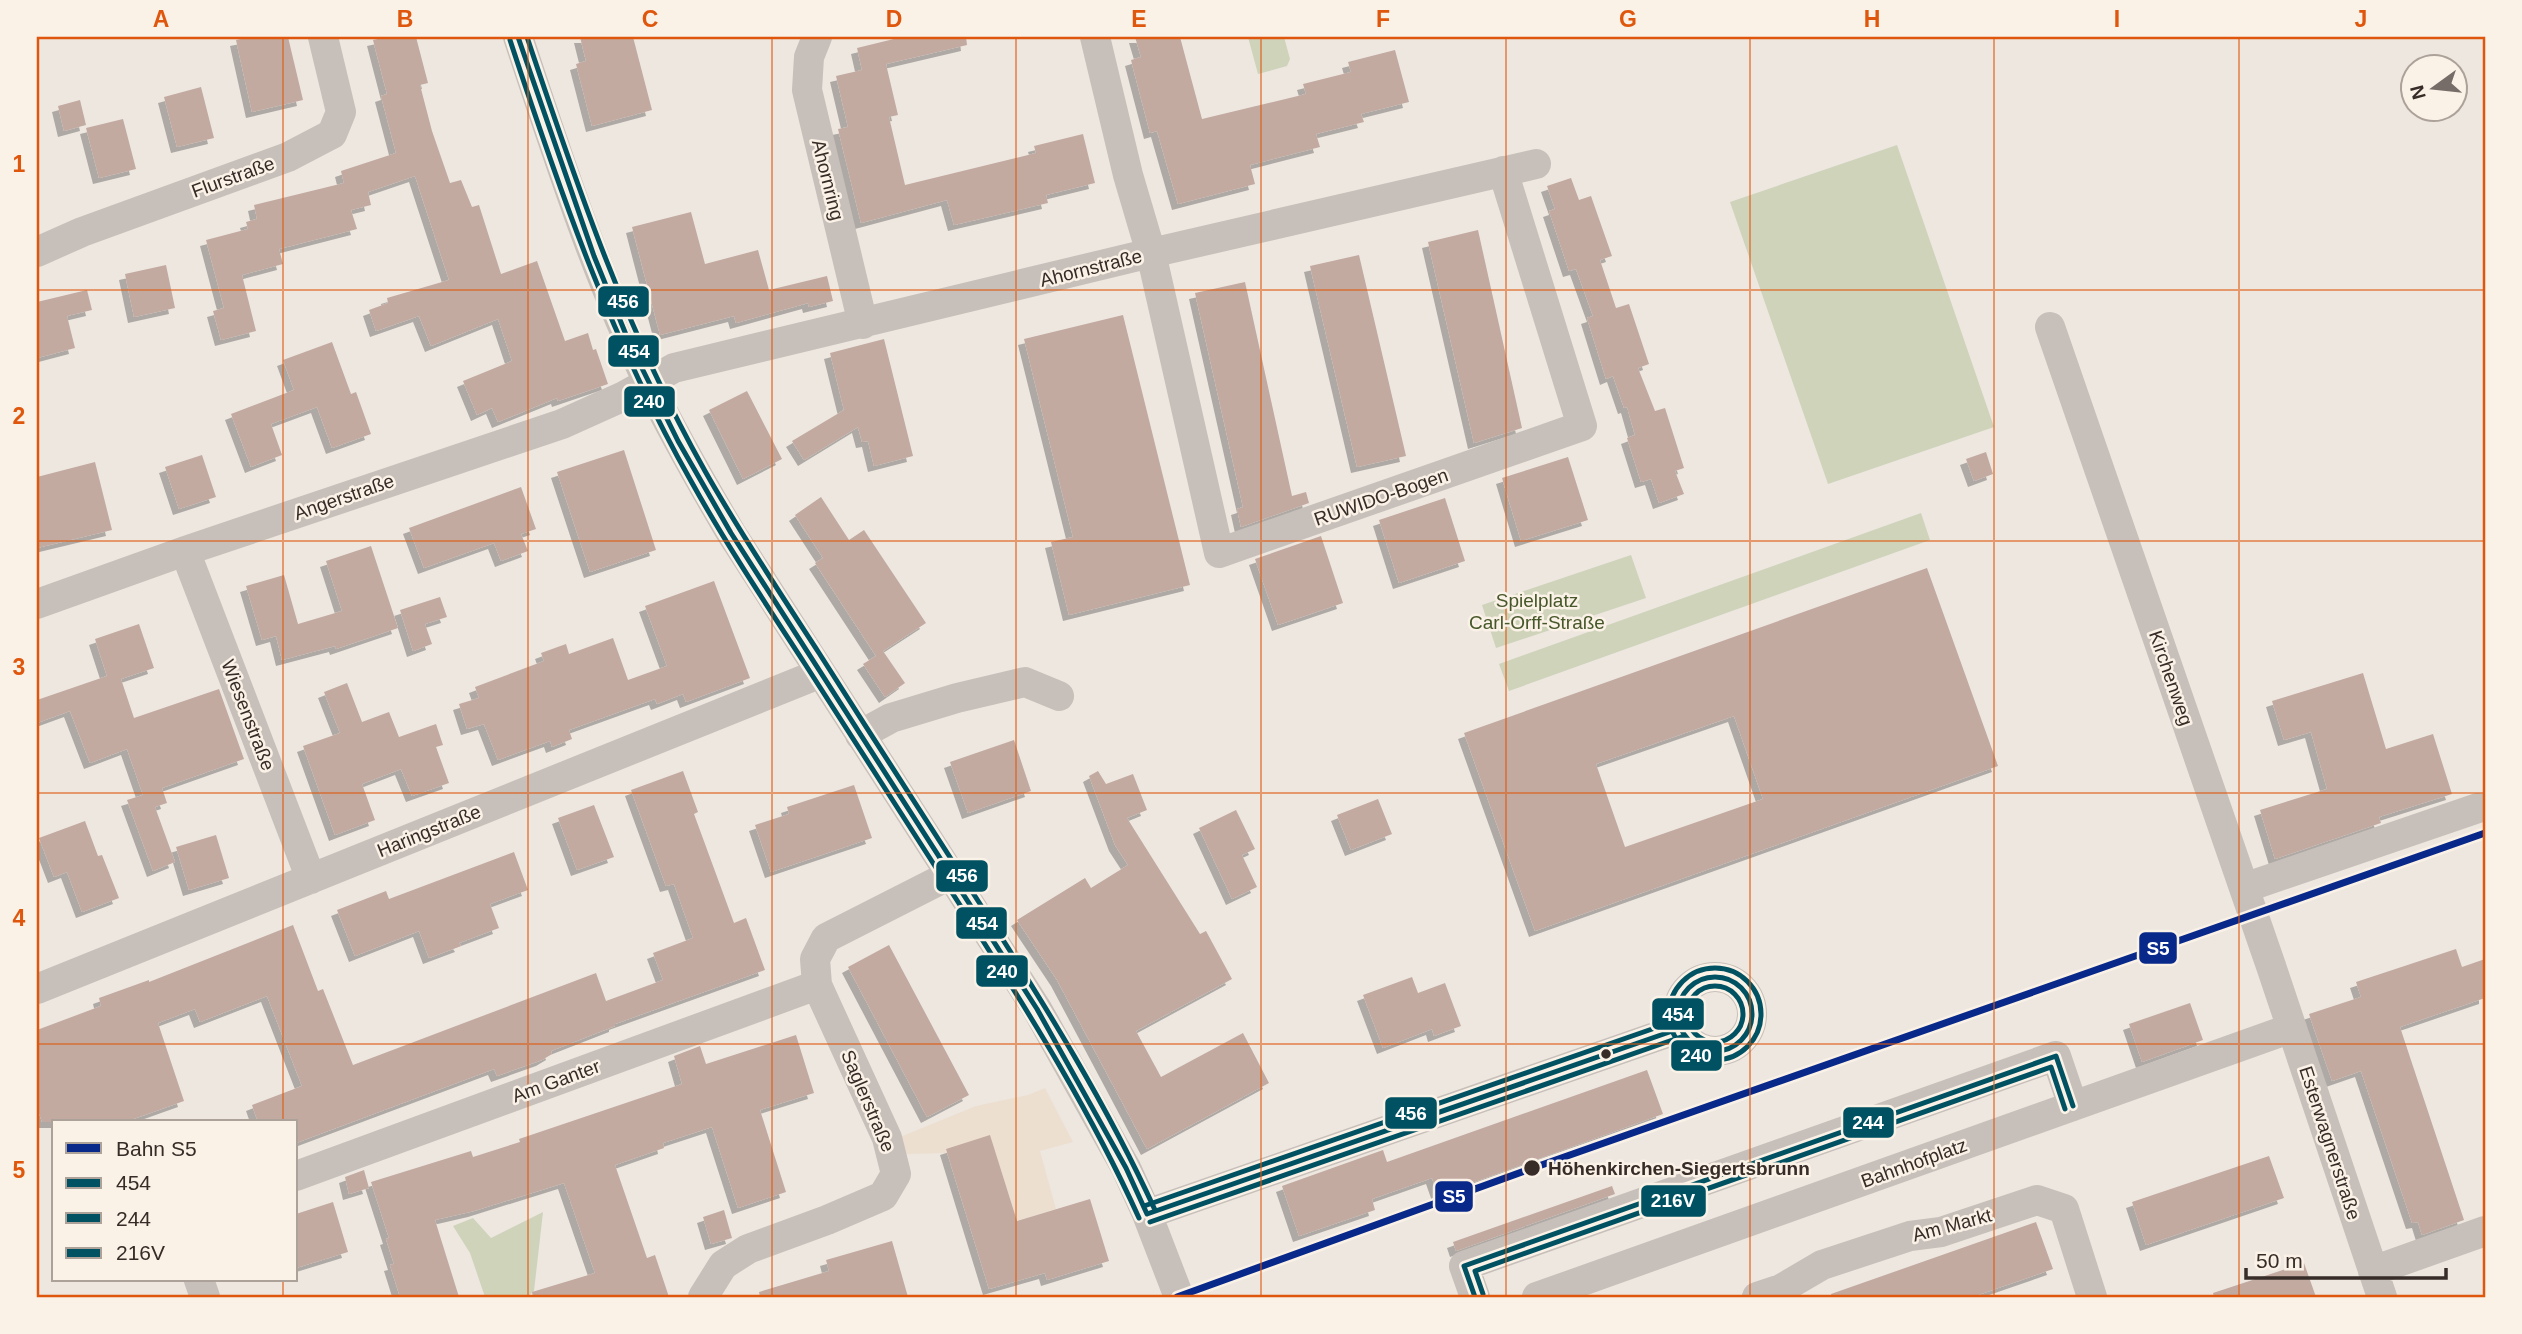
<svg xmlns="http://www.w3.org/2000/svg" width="2522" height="1334" viewBox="0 0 2522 1334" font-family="Arial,sans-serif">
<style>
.green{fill:#ced3ba}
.plaza{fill:#ecdfcf}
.building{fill:#c2aaa1;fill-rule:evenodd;filter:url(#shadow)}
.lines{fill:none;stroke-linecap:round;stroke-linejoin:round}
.minor{stroke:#c7bfb9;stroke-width:30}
.bus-1-casing{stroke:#faf1e7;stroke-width:10}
.bus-2-casing{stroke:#faf1e7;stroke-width:10}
.bus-3-casing{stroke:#faf1e7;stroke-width:10}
.bus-4-casing{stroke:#faf1e7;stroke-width:10}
.bus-5-casing{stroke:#faf1e7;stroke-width:10}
.bus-1{stroke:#005262;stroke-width:5}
.bus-2{stroke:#005262;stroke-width:5}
.bus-3{stroke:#005262;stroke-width:5}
.bus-4{stroke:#005262;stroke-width:5}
.bus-5{stroke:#005262;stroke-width:5}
.rail-1-casing{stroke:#faf1e7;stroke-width:12}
.rail-1{stroke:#08298a;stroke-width:7}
.grid{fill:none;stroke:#df570d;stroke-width:2;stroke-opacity:0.55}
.bus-dot{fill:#372c27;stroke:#faf1e7;stroke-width:2.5}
.labels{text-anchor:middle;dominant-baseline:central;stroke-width:5;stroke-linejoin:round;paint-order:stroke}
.street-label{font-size:19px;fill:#372c27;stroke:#faf1e7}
.park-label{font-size:19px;fill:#46572a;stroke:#faf1e7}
.stop-label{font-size:19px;font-weight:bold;fill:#372c27;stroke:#faf1e7;text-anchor:start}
.line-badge{stroke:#faf1e7;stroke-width:2.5}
.badge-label{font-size:19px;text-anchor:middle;font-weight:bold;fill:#fff}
.neatline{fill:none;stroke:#df570d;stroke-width:2.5}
.grid-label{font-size:23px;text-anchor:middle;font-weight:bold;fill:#df570d}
</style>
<defs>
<filter id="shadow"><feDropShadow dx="-6" dy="6" stdDeviation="0" flood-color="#0004"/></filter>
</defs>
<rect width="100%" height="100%" fill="#ede7e0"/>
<path class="green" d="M 1248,37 L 1284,37 L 1290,59 L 1287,66 L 1258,74 Z
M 1897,145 L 1994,427 L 1828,484 L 1730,202 Z
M 1921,513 L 1930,540 L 1509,691 L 1499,664 Z
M 1631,555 L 1646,598 L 1496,648 L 1482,605 Z
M 543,1212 L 534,1291 L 527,1297 L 485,1297 L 470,1253 L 453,1226 L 473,1218 L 491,1238 Z"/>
<path class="plaza" d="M 1045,1088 L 1073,1142 L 1040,1151 L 1056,1209 L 1017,1221 L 990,1136 L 946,1149 L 947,1153 L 905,1154 L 900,1137 L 976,1106 L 1028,1095 Z"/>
<path class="building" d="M 251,37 L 288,37 L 303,100 L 252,112 L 236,40 Z
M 387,37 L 416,37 L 428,83 L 420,85 L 432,131 L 450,183 L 461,180 L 472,207 L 479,205 L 501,274 L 537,261 L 565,341 L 588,333 L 593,350 L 596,349 L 608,384 L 558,401 L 557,398 L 498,422 L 492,408 L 477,415 L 463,381 L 512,361 L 498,319 L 431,346 L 419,316 L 376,331 L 369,310 L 388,303 L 387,298 L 449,280 L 415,176 L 368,192 L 371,205 L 351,210 L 357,229 L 279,249 L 283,264 L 242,275 L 256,331 L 221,340 L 213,311 L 224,308 L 206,240 L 248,229 L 246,222 L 257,219 L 254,205 L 344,183 L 341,171 L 396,153 L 381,96 L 387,94 L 373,40 Z
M 580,37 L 633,37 L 652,110 L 592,126 L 576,64 L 586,61 Z
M 902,37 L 966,37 L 967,45 L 886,64 L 898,115 L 889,117 L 905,185 L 1036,153 L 1034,146 L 1083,134 L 1095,183 L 1046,195 L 1048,203 L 954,225 L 947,200 L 861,223 L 838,129 L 848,127 L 836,76 L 862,70 L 857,48 Z
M 1135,37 L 1180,37 L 1202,119 L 1306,94 L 1303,84 L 1351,72 L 1348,62 L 1395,50 L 1409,102 L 1361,114 L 1364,122 L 1316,134 L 1320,147 L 1250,165 L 1255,184 L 1178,204 L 1157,131 L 1150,133 L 1131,60 L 1141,57 Z
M 201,87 L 214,138 L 177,147 L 164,97 Z
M 80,100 L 86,125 L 64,131 L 58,106 Z
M 123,119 L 136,169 L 99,178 L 86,128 Z
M 1571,178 L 1579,200 L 1591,196 L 1612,256 L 1600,260 L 1616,308 L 1629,304 L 1649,364 L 1638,368 L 1655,411 L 1665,408 L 1684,468 L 1675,471 L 1684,494 L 1659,503 L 1651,479 L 1641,482 L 1627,438 L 1635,435 L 1627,407 L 1624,408 L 1613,376 L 1606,379 L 1587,318 L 1593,316 L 1576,269 L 1569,271 L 1549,211 L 1555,209 L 1547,186 Z
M 691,212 L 705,264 L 758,250 L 769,290 L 827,276 L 833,301 L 809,307 L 808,303 L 736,323 L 734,316 L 660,335 L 632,227 Z
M 1478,230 L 1522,428 L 1474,443 L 1428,242 Z
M 1359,255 L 1406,456 L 1357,467 L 1310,266 Z
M 166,265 L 175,308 L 134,317 L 125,274 Z
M 1245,282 L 1292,496 L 1306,492 L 1309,503 L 1241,527 L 1237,509 L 1243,507 L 1195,293 Z
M 87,290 L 92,310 L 67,316 L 75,348 L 37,358 L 37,302 Z
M 1123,315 L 1190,585 L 1069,615 L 1051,542 L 1073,537 L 1024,339 Z
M 884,339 L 913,456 L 874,466 L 868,441 L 862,442 L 858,427 L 804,460 L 792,441 L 844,410 L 830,353 Z
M 332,342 L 351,394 L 356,392 L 371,434 L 332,448 L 317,407 L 271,424 L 282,455 L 251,467 L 231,414 L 294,390 L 283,360 Z
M 747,391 L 782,459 L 743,479 L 709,410 Z
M 624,450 L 656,550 L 590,572 L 557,472 Z
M 1986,452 L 1993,474 L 1974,481 L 1966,459 Z
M 202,455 L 216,497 L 179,509 L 165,467 Z
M 1568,457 L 1588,520 L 1521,541 L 1502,478 Z
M 95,462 L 112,530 L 37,548 L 37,477 Z
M 521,487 L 536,529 L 521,534 L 528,551 L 501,561 L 494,543 L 424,568 L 409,528 Z
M 821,497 L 849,540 L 864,530 L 926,623 L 883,651 L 905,683 L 885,697 L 863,664 L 876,656 L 815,563 L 823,558 L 795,515 Z
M 1445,498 L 1465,561 L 1399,583 L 1379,520 Z
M 1321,536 L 1343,603 L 1278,625 L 1255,559 Z
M 371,546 L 398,628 L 336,649 L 335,646 L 282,660 L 276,636 L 262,640 L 246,586 L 284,575 L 298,624 L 342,611 L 326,561 Z
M 1927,568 L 1998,766 L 1535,931 L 1464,733 ZM 1734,716 L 1763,799 L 1625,847 L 1596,764 Z
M 714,581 L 750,678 L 686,702 L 683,694 L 657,704 L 655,699 L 569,730 L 572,739 L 552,747 L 550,741 L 498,760 L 484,724 L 467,729 L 459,704 L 479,698 L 475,687 L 544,661 L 541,653 L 566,644 L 569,654 L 613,638 L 628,680 L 667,666 L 645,606 Z
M 440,597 L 447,617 L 425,624 L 432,644 L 413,651 L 400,610 Z
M 139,624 L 154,668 L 121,679 L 134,718 L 219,689 L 244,759 L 162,788 L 167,803 L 155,807 L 175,862 L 153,871 L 127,800 L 143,795 L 127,749 L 90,763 L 70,711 L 37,723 L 37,700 L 107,676 L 95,639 Z
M 2363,673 L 2386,749 L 2433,734 L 2452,794 L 2379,817 L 2381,823 L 2275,859 L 2260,810 L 2327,789 L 2311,732 L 2284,740 L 2272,701 Z
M 347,683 L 362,722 L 389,712 L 399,737 L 436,724 L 443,745 L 436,747 L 449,783 L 412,796 L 401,769 L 362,784 L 375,820 L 335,835 L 303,746 L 340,733 L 324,692 Z
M 1014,740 L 1031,791 L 968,813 L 950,762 Z
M 683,771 L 698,812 L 694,814 L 734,923 L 746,918 L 765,970 L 615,1024 L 615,1026 L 551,1051 L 552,1054 L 542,1060 L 497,1076 L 494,1069 L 296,1143 L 296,1122 L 258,1122 L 252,1105 L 302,1086 L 267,996 L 200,1022 L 195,1009 L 158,1023 L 184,1101 L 125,1122 L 42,1122 L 37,1107 L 37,1030 L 101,1006 L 99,998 L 149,980 L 149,982 L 293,925 L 318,991 L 323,989 L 353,1065 L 596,973 L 606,1001 L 663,980 L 653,953 L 693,938 L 674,884 L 666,886 L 631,790 Z
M 1098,771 L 1106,784 L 1133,774 L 1147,810 L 1127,818 L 1200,934 L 1206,931 L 1232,979 L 1136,1031 L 1161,1077 L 1243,1033 L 1269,1083 L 1147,1149 L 1057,980 L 1017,920 L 1085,878 L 1091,888 L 1128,865 L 1115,845 L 1089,776 Z
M 854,785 L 872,838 L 771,872 L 755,825 L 789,814 L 787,807 Z
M 1378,799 L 1392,834 L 1351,850 L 1337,815 Z
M 594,805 L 614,857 L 577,870 L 558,818 Z
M 1236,810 L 1255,849 L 1242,855 L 1257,887 L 1232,899 L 1199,828 Z
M 85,821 L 98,856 L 102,855 L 119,898 L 82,912 L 67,872 L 54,877 L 39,838 Z
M 216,835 L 229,878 L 189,890 L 176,847 Z
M 514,852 L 528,890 L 490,904 L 499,928 L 459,943 L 461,946 L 429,958 L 419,931 L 355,956 L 337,910 L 386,891 L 389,899 Z
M 889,945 L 969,1095 L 927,1117 L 848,967 Z
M 2456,949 L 2462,967 L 2485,959 L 2485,998 L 2400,1027 L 2464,1220 L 2422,1235 L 2418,1222 L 2412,1223 L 2361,1071 L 2332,1081 L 2309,1014 L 2361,997 L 2356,982 Z
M 1412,977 L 1418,993 L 1445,983 L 1461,1026 L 1434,1036 L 1432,1029 L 1383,1048 L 1363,995 Z
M 2190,1003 L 2203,1040 L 2142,1062 L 2129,1024 Z
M 796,1035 L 814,1093 L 760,1110 L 786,1192 L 738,1208 L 712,1127 L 663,1143 L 664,1148 L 615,1165 L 647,1258 L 655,1255 L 669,1297 L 533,1297 L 532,1292 L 595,1273 L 564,1183 L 474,1211 L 435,1220 L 459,1297 L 400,1297 L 390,1265 L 394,1264 L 386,1239 L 389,1238 L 371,1182 L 471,1151 L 473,1157 L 520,1142 L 519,1139 L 682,1084 L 674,1056 L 700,1046 L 706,1064 Z
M 1647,1070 L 1663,1114 L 1438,1195 L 1432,1178 L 1372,1199 L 1375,1210 L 1299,1236 L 1282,1186 L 1383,1150 L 1387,1162 Z
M 990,1135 L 1017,1221 L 1090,1199 L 1109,1261 L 1047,1280 L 1045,1273 L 989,1289 L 946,1149 Z
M 2269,1156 L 2284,1198 L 2146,1245 L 2132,1202 Z
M 364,1170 L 369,1188 L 349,1194 L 345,1177 Z
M 1612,1186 L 1615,1194 L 1456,1251 L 1453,1242 Z
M 333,1202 L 348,1252 L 296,1268 L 296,1214 Z
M 724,1210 L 732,1238 L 711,1244 L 703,1217 Z
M 2036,1222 L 2053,1269 L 1972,1297 L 1832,1297 L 1831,1294 Z
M 892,1241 L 908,1297 L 760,1297 L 759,1292 L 829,1271 L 826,1260 Z
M 2304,1263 L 2316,1297 L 2214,1297 L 2213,1293 Z"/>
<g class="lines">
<path class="minor" d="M 518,37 C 557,154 595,273 649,384 C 674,435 702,484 731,533 L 1037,1009 L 1126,1168 L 1147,1214 L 1179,1297
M 817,37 L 809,57 L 807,90 L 863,324
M 1095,37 L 1128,175 L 1151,253 L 1219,553 L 1582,426 L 1503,171
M 37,252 L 82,232 L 288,157 L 332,134 L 341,112 L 323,37
M 2050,327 L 2271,966 L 2382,1297
M 185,551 L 311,879
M 37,604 L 185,551 L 562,424 L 622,397 L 674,368 L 1151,253 L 1536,164
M 860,735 L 891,718 L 957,698 L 1025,682 L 1059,696
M 2244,888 L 2478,808
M1678 1014a37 37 0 1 1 74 0a37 37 0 1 1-74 0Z
M 37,989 L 821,673
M 296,1176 L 817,985
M 1147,1214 L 1681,1028
M 2373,1271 L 2485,1231
M 199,1280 L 205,1297
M 703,1297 L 723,1265 L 748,1249 L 827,1220 L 883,1196 L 896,1174 L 887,1138 L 817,985 L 815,959 L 826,938 L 950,875
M 1475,1297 L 1464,1266 L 2056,1056 L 2073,1106
M 1537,1297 L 2292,1028
M 1757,1297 L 1781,1289 L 1822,1265 L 1910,1236 L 1941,1232 L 2037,1200 L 2064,1209 L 2092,1297"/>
<g class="bus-1-casing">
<path id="bus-1" d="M 518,37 L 594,256 L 629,342 L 678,441 L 731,533 L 1037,1009 L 1126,1168 L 1147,1214
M1678 1014a37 37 0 1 1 74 0a37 37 0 1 1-74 0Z
M 1147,1214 L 1681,1028"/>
</g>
<g class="bus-2-casing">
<path id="bus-2" d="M 1475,1297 L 1464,1266 L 2056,1056 L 2073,1106"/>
</g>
<g class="bus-3-casing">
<path id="bus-3" d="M 1483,1294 L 1475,1271 L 2051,1067 L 2065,1109"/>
</g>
<g class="bus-4-casing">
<path id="bus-4" d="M 510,40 C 560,192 612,342 691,481 C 726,544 766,604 805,664 C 860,749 914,834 969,919 C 1031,1016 1092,1114 1139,1218
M1669 1014a46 46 0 1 1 92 0a46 46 0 1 1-92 0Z
M 1150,1222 L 1684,1036"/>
</g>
<g class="bus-5-casing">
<path id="bus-5" d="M 527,37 C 577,186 627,333 705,471 C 740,533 780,593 819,653 C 873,738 928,823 982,907 C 1045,1005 1107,1105 1155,1210
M1687 1014a28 28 0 1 1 56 0a28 28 0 1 1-56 0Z
M 1144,1206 L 1678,1020"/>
</g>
<use href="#bus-1" class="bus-1"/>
<use href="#bus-2" class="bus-2"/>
<use href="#bus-3" class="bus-3"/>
<use href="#bus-4" class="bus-4"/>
<use href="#bus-5" class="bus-5"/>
<g class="rail-1-casing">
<path id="rail-1" d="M 1177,1297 L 1533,1168 L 2485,833"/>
</g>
<use href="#rail-1" class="rail-1"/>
</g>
<path class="grid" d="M 283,37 L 283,1122M 528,37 L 528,1297M 772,37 L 772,1297M 1016,37 L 1016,1297M 1261,37 L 1261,1297M 1506,37 L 1506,1297M 1750,37 L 1750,1297M 1994,37 L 1994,1297M 2239,37 L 2239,1297M 37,290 L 2485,290M 37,541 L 2485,541M 37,793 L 2485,793M 37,1044 L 2485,1044M 283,1280 L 283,1297"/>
<g class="bus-dot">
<circle cx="1606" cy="1054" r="6"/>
<circle cx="1532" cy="1168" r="9"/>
</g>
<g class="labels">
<g class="street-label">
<text transform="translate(233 177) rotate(-20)">Flurstraße</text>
<text transform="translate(828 180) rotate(76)">Ahornring</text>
<text transform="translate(1091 268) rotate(-14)">Ahornstraße</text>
<text transform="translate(344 497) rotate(-19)">Angerstraße</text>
<text transform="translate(1381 497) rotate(-19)">RUWIDO-Bogen</text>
<text transform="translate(2171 678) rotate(71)">Kirchenweg</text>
<text transform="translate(248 715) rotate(69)">Wiesenstraße</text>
<text transform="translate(429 831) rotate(-22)">Haringstraße</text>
<text transform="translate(556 1081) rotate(-20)">Am Ganter</text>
<text transform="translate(868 1101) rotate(67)">Saglerstraße</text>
<text transform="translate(2330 1143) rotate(72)">Esterwagnerstraße</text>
<text transform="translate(1914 1163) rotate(-20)">Bahnhofplatz</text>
<text transform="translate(1952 1225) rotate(-15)">Am Markt</text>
</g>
<g class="park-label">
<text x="1537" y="600">Spielplatz<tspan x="1537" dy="22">Carl-Orff-Straße</tspan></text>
</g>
<g class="stop-label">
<text x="1548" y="1168">Höhenkirchen-Siegertsbrunn</text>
</g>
</g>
<g class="line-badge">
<rect x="597" y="285" width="53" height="33" rx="7" fill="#005262"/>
<rect x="607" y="334" width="53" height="34" rx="7" fill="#005262"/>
<rect x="623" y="385" width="53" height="33" rx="7" fill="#005262"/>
<rect x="935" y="859" width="54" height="34" rx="7" fill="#005262"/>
<rect x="955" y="906" width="53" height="34" rx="7" fill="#005262"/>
<rect x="2138" y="931" width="40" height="34" rx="7" fill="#08298a"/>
<rect x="975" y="954" width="54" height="34" rx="7" fill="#005262"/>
<rect x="1651" y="997" width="54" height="34" rx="7" fill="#005262"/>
<rect x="1670" y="1039" width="53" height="33" rx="7" fill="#005262"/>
<rect x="1384" y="1096" width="54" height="34" rx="7" fill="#005262"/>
<rect x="1842" y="1106" width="53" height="33" rx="7" fill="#005262"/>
<rect x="1434" y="1180" width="40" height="33" rx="7" fill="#08298a"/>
<rect x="1640" y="1184" width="67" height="34" rx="7" fill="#005262"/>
</g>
<g class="badge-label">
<text x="623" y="308">456</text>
<text x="634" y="358">454</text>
<text x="649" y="408">240</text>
<text x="962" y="882">456</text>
<text x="982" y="930">454</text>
<text x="2158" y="955">S5</text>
<text x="1002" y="978">240</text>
<text x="1678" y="1021">454</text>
<text x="1696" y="1062">240</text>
<text x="1411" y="1120">456</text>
<text x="1868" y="1129">244</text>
<text x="1454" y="1203">S5</text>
<text x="1673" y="1207">216V</text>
</g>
<rect width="2522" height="1334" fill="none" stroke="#faf1e7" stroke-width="77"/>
<rect x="52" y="1120" width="245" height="161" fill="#faf1e7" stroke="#aca29a" stroke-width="2"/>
<rect x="66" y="1143" width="35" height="10" fill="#08298a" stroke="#aca29a" stroke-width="2"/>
<text x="116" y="1156" font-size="21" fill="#372c27">Bahn S5</text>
<rect x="66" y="1178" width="35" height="10" fill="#005262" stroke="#aca29a" stroke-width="2"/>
<text x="116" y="1190" font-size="21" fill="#372c27">454</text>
<rect x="66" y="1213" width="35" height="10" fill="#005262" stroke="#aca29a" stroke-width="2"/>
<text x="116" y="1226" font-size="21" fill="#372c27">244</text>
<rect x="66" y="1248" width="35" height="10" fill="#005262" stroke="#aca29a" stroke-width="2"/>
<text x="116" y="1260" font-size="21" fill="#372c27">216V</text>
<g transform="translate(2434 88) rotate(255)"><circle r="33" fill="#faf1e7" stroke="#aca29a" stroke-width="2"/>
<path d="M0-5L12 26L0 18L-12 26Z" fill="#776d68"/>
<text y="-10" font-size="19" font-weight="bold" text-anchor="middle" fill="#372c27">N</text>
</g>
<path d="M2246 1268v10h200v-10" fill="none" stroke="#372c27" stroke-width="3.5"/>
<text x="2256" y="1268" font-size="21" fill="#372c27" stroke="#faf1e7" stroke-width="5" paint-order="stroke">50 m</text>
<rect x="38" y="38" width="2446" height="1258" class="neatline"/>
<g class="grid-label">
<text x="161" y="27">A</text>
<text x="405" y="27">B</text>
<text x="650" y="27">C</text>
<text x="894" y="27">D</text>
<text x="1139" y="27">E</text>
<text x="1383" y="27">F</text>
<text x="1628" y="27">G</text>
<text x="1872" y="27">H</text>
<text x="2117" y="27">I</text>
<text x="2361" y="27">J</text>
<text x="19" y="172">1</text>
<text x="19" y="424">2</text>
<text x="19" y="675">3</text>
<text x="19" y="926">4</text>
<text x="19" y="1178">5</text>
</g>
</svg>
